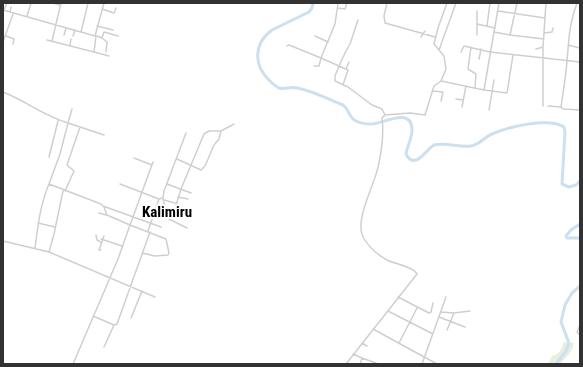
<svg xmlns="http://www.w3.org/2000/svg" width="583" height="367" viewBox="0 0 583 367" font-family="'Roboto Condensed',sans-serif">
<style>
.green{fill:#e8efe0}
.lines{fill:none;stroke-linecap:round;stroke-linejoin:round}
.river{stroke:#cce0f0;stroke-width:3}
.minor{stroke:#cfcfcf;stroke-width:1.5}
.labels{text-anchor:middle;dominant-baseline:central;stroke-width:4;stroke-linejoin:round;paint-order:stroke}
.quarter-label{font-size:15px;font-weight:bold;fill:#000;stroke:#fff}
</style>
<rect width="100%" height="100%" fill="#fff"/>
<path class="green" d="M 564,342 L 574,343 C 573,352 566,357 560,364 L 548,364 L 552,356 C 560,354 561,350 564,342 Z"/>
<g class="lines">
<path class="river" d="M 313,3 L 312,8 L 309,12 L 272,30 C 254,43 253,65 269,80 C 272,83 275,86 279,88 C 284,90 291,86 297,88 C 313,91 328,99 343,105 C 349,109 349,118 356,121 C 360,123 367,124 371,124 C 383,124 412,106 412,130 C 412,139 407,146 406,154 C 415,172 428,147 434,145 C 447,142 459,148 471,146 C 479,145 485,137 492,134 C 508,127 548,117 564,127 L 565,132 L 562,184 L 569,187 L 576,185 L 580,181
M 580,224 L 571,230 L 566,236 L 567,238 L 580,238
M 556,364 L 566,351 L 569,343 L 561,322 L 565,305 L 572,293 L 580,286"/>
<path class="minor" d="M 53,3 L 60,5
M 121,3 L 123,3
M 338,3 L 335,24 L 321,58 L 339,66 L 335,76 L 335,81 L 348,87 L 372,105 L 382,109 L 385,115
M 387,3 L 384,16 L 385,23 L 435,37
M 517,3 L 510,35 L 544,39
M 338,8 L 345,9 L 347,3
M 102,9 L 114,13 L 116,8
M 3,10 L 95,36 L 104,3
M 4,10 L 7,3
M 498,11 L 545,18
M 10,12 L 11,7
M 27,16 L 31,3
M 477,24 L 495,28
M 97,26 L 113,30
M 487,26 L 490,3
M 81,32 L 88,3
M 494,32 L 510,35
M 544,33 L 552,32 L 553,28
M 64,35 L 66,28
M 477,35 L 477,11
M 6,36 L 14,39 L 13,44
M 73,36 L 75,30
M 97,36 L 102,38 L 104,32 L 118,36
M 315,36 L 328,42
M 421,37 L 425,31
M 102,38 L 107,42 L 106,52
M 47,40 L 94,52 L 96,36
M 52,41 L 61,3
M 3,42 L 13,14
M 70,45 L 71,39
M 568,45 L 580,48
M 287,46 L 289,45 L 321,58 L 319,66 L 314,66
M 471,47 L 468,69 L 476,74 L 475,87
M 536,49 L 543,47
M 439,50 L 456,3
M 94,52 L 109,56
M 461,52 L 464,46 L 490,52 L 580,62
M 479,59 L 481,49
M 346,69 L 349,62
M 441,81 L 484,90 L 507,93 L 513,55
M 343,85 L 348,70 L 339,66 L 345,53 L 350,44 L 358,20
M 484,90 L 499,3
M 433,91 L 443,92 L 441,101
M 3,92 C 26,101 44,116 68,123 L 60,154 L 49,184 L 101,204 L 104,207 L 107,215 L 130,225 L 118,259 L 73,364
M 456,99 L 463,100
M 543,106 L 543,47 L 546,3
M 548,106 L 561,107 L 563,109 L 580,110
M 462,107 L 466,86
M 561,107 C 563,92 566,76 567,61 C 569,39 569,24 577,3
M 72,109 L 68,123 L 104,135
M 489,110 L 494,80
M 186,133 L 164,191 L 163,198 L 167,218 L 187,228
M 49,157 L 58,121
M 134,158 L 152,165
M 177,159 L 201,170 L 205,166 L 214,145 L 219,139 L 221,131 L 234,124
M 120,184 L 159,199
M 167,184 L 191,193
M 65,191 L 74,171 L 67,165 L 80,127
M 178,197 L 188,199
M 164,200 L 175,203
M 103,206 L 161,227
M 99,213 L 106,215
M 169,219 L 173,215 L 181,189 L 204,134 L 209,131 L 221,131
M 38,223 L 55,227
M 148,231 L 159,199 L 163,198
M 96,235 L 97,240 L 101,242
M 101,239 L 122,246
M 3,241 L 49,252 L 155,297
M 35,248 C 38,226 40,205 49,184
M 101,250 L 99,250 L 104,236
M 49,252 L 54,234 L 63,191
M 142,253 L 155,256 L 168,255 L 169,253 L 166,239 L 130,225 L 153,162
M 398,297 L 429,313 L 431,312 L 433,303
M 388,311 L 433,334
M 441,312 L 454,313 L 447,330
M 454,313 L 470,311
M 93,316 L 114,325 L 117,324 L 150,232
M 439,317 L 465,327
M 131,318 L 142,291
M 580,325 L 577,332 L 580,335
M 373,329 L 437,364
M 362,343 L 367,346
M 399,343 L 417,308
M 104,347 L 114,325
M 353,354 L 362,358
M 346,364 L 417,274 C 414,267 395,264 387,260 C 378,255 368,246 363,237 C 354,219 376,183 379,163 C 382,148 384,133 382,118 L 385,115 L 410,113 L 425,115 L 434,86 L 441,81 L 446,69 L 444,56 L 434,44 L 438,28 L 447,3
M 360,364 L 362,358 L 376,363
M 422,364 L 446,297"/>
</g>
<g class="labels">
<g class="quarter-label">
<text x="167" y="212">Kalimiru</text>
</g>
</g>
<rect width="583" height="367" fill="none" stroke="#323232" stroke-width="8"/>
</svg>
